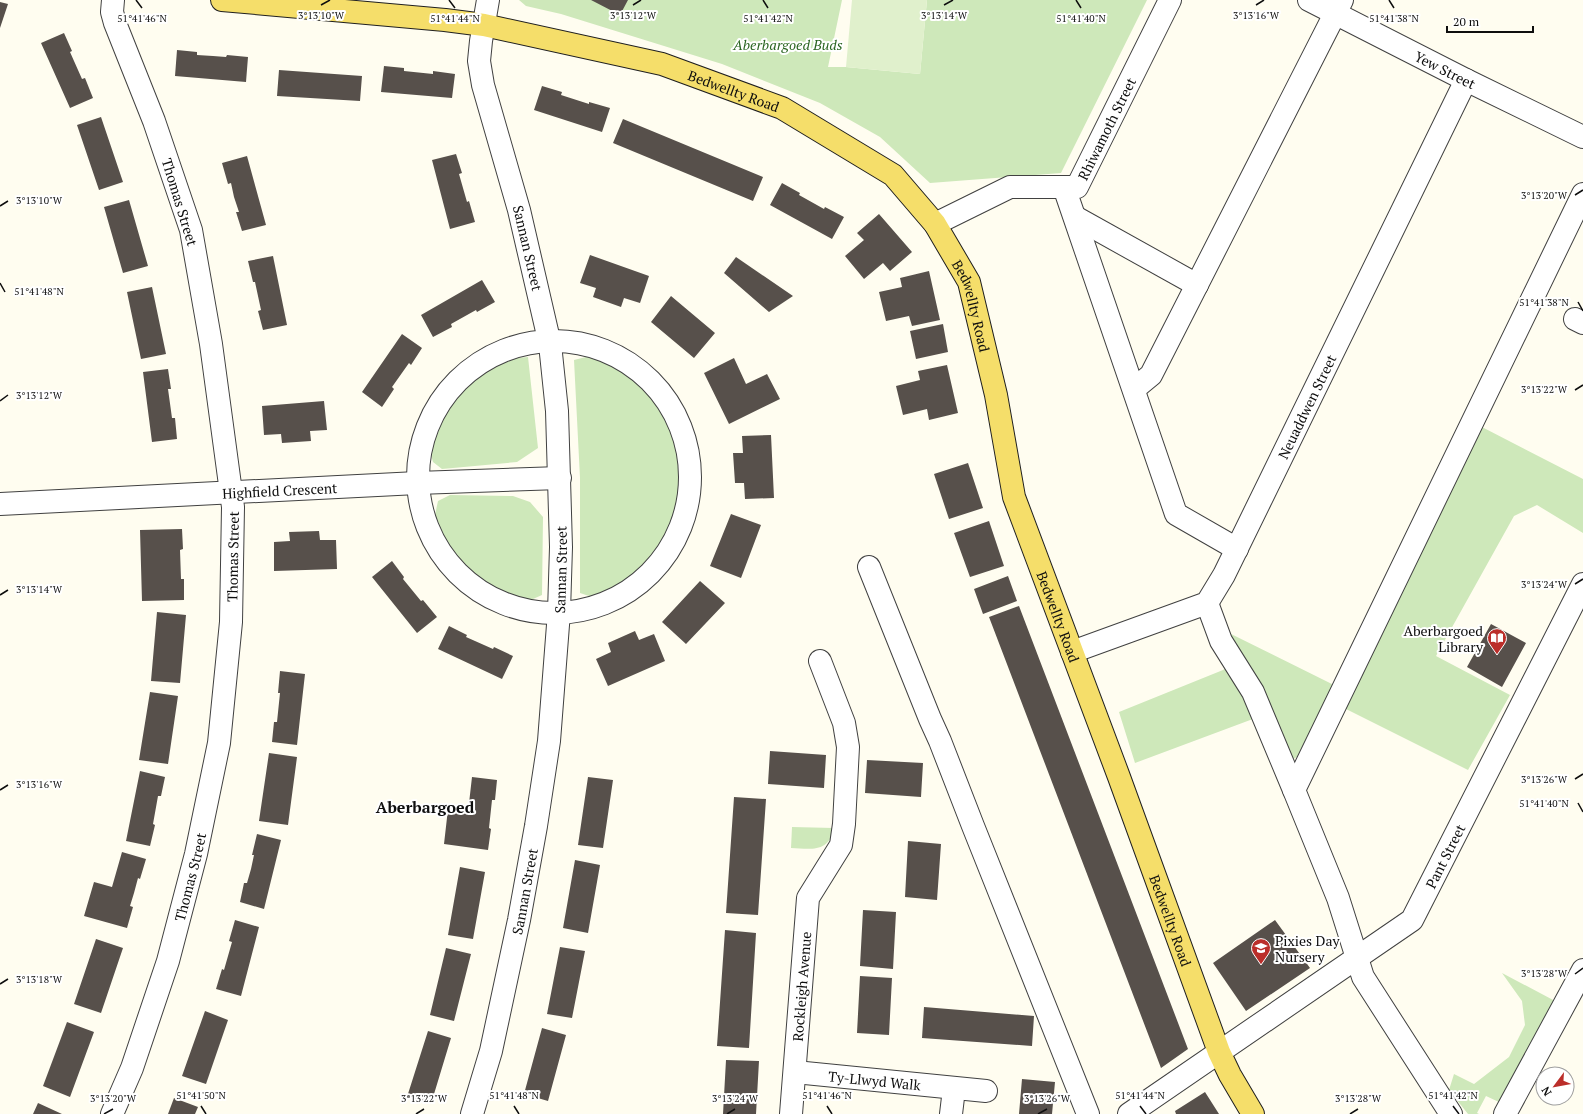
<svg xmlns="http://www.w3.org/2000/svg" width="1583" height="1114" viewBox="0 0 1583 1114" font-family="'PT Serif',serif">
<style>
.green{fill:#cee8ba}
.pitch{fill:#e0f0cc}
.building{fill:#57504b}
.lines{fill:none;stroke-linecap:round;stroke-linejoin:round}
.minor-casing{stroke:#414141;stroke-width:24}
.major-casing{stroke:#1f1f1f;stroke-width:24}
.minor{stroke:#fff;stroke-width:22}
.major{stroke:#f5de6a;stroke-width:22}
.ticks{fill:none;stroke:#0e0e0e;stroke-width:1.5}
.labels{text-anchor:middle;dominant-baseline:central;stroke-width:4;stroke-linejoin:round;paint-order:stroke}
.park-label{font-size:14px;font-style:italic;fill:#296420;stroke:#fff}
.street-label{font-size:14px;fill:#0e0e0e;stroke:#fff}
.poi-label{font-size:14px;fill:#0e0e0e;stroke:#fff;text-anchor:end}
.quarter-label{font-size:16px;font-weight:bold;fill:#0e0e0e;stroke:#fff}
.ticks-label{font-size:10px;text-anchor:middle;fill:#0e0e0e;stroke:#fff;stroke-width:4;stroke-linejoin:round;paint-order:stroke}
</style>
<rect width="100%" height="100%" fill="#fffdf0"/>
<path class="green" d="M 519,0 L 842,0 L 828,67 L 846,67 L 920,74 L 927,0 L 1147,0 L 1061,173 L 930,183 L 880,137 L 820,103 L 722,64 L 561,14 L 526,6 Z
M 528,357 L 538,448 L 517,462 L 442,469 L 433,462 L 430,452 L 441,424 L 454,399 L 478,375 L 504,363 L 517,358 Z
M 586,357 L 603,360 L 623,372 L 644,388 L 664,415 L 679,444 L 682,478 L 677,508 L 668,536 L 649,561 L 620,585 L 592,597 L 580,593 L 580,478 L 574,360 Z
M 1480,426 L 1583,479 L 1583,533 L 1537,505 L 1514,516 L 1436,656 L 1510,695 L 1468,770 L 1332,702 L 1300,755 L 1290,761 L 1269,713 L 1135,763 L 1119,712 L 1223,670 L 1241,657 L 1225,631 L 1348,692 Z
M 450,495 L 513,496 L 530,502 L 543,517 L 542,595 L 533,599 L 522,601 L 492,587 L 464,565 L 445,540 L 435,515 L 438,501 Z
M 792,827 L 834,828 C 829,853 811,849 791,848 Z
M 1502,973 L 1555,1001 L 1501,1103 L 1486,1096 L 1477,1113 L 1479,1114 L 1468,1114 L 1449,1090 L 1454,1074 L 1474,1084 L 1509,1057 L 1525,1025 L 1522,1001 Z"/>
<path class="pitch" d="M 852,0 L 927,0 L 920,74 L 846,67 Z"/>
<path class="building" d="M 591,0 L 628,0 L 620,15 Z
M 0,2 L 8,4 L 0,28 Z
M 64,33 L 72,51 L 70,52 L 82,79 L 85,78 L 93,98 L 70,108 L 41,43 Z
M 177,50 L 197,52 L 197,55 L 213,56 L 226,57 L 227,55 L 248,57 L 246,82 L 175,76 Z
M 384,66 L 404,68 L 404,71 L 433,74 L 433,71 L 455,74 L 452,98 L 381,92 Z
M 279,70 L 362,76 L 360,101 L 277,96 Z
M 542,86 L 562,92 L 561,95 L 589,104 L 589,102 L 610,108 L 602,132 L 534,110 Z
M 101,117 L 123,182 L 99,190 L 77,125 Z
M 623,119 L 763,177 L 753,201 L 613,143 Z
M 456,154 L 462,173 L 459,174 L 467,202 L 469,201 L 475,222 L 450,229 L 432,160 Z
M 247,156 L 266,225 L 242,231 L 236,212 L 239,212 L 234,197 L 231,183 L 228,184 L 222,163 Z
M 782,183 L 800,193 L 799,195 L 824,209 L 825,207 L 844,217 L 832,239 L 770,205 Z
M 129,200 L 148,266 L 123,273 L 104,207 Z
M 879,214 L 912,252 L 890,271 L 883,263 L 864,279 L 845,256 L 864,240 L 857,233 Z
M 590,255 L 649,276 L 640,303 L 624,298 L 621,307 L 593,297 L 596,288 L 580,283 Z
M 273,256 L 287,325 L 263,330 L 258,311 L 261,310 L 255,282 L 253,282 L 248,261 Z
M 736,257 L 793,296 L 769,312 L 724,273 Z
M 929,271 L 940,320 L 912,326 L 909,316 L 886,321 L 879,292 L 902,287 L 900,278 Z
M 482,280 L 495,302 L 477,312 L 476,310 L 451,324 L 452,327 L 433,337 L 421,315 Z
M 152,287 L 166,354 L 141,359 L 127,292 Z
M 671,296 L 715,333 L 694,358 L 651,322 Z
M 943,324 L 948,352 L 916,359 L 910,331 Z
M 402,334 L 422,348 L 411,365 L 409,363 L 392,387 L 394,389 L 382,407 L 362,392 Z
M 734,358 L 746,384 L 767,374 L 780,399 L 729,424 L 704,373 Z
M 947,365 L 958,413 L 929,420 L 927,409 L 903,415 L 896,386 L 920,380 L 918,371 Z
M 168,369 L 171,389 L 168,389 L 172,418 L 175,418 L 177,439 L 152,442 L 143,372 Z
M 324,401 L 327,430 L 310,431 L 311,441 L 282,443 L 281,434 L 264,435 L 262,406 Z
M 771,435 L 774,498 L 745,499 L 744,483 L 735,483 L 733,453 L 743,453 L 742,436 Z
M 968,463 L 983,508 L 949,519 L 934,474 Z
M 731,514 L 761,525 L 741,578 L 710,566 Z
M 989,521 L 1004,566 L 970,577 L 954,533 Z
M 182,529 L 183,549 L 180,550 L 181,579 L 184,579 L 184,600 L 142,601 L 140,530 Z
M 319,531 L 320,540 L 336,540 L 337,569 L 274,571 L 274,542 L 290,541 L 289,532 Z
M 392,561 L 404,577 L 403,579 L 421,601 L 423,600 L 437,617 L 417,633 L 372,577 Z
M 1008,576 L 1017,601 L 983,614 L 974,589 Z
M 700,581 L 725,603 L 686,644 L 662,622 Z
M 1019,606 L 1188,1049 L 1161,1068 L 989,617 Z
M 157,612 L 186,615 L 180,683 L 151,681 Z
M 1491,624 L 1526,643 L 1502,687 L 1467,667 Z
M 449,626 L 467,635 L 466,637 L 493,649 L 494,647 L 513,656 L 502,679 L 438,649 Z
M 635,631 L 639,640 L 654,634 L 665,661 L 608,686 L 596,659 L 611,652 L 608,643 Z
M 280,671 L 305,674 L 297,745 L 272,742 L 274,722 L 277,722 L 280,693 L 278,693 Z
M 150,692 L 178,696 L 168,764 L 139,760 Z
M 770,751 L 826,755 L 824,788 L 768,784 Z
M 269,753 L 297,757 L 288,825 L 259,821 Z
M 867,760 L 923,763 L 921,797 L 865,793 Z
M 140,771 L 165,777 L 161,796 L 158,796 L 153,824 L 155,825 L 150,846 L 126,841 Z
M 472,777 L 497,780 L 495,800 L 492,800 L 489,828 L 491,829 L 488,850 L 444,844 L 448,809 L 468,812 Z
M 588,777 L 613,780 L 603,848 L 578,845 Z
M 734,797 L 766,799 L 758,915 L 726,913 Z
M 257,834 L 281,840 L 264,909 L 240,902 L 244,883 L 247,883 L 251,869 L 254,855 L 252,855 Z
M 908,841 L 941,844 L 937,900 L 905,897 Z
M 122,852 L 146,859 L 140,879 L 138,878 L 134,893 L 130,906 L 133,907 L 127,928 L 84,916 L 94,882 L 112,887 Z
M 575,860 L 600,865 L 588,933 L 563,928 Z
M 460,867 L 485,872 L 473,939 L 448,935 Z
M 863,910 L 896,912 L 893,969 L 860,966 Z
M 235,920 L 259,927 L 241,996 L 216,989 L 222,969 L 224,970 L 232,942 L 229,941 Z
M 1275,920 L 1310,968 L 1246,1011 L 1213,963 Z
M 725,930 L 756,933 L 749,1048 L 717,1046 Z
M 96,939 L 123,948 L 101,1013 L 74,1004 Z
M 560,947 L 585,951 L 572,1018 L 547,1014 Z
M 446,948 L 471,954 L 454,1021 L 430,1015 Z
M 860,976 L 892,978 L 889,1035 L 857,1033 Z
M 924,1007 L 1034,1016 L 1032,1046 L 922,1038 Z
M 205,1011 L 228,1020 L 206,1084 L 182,1076 Z
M 67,1022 L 94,1032 L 70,1097 L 43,1086 Z
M 542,1028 L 566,1035 L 548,1101 L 524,1094 Z
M 428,1031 L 451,1038 L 431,1104 L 407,1097 Z
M 726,1060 L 759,1061 L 756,1114 L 723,1114 Z
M 1022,1079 L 1055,1082 L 1052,1114 L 1019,1114 Z
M 1205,1092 L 1219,1114 L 1176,1114 L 1175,1111 Z
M 174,1098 L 198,1107 L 195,1114 L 168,1114 Z
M 38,1103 L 62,1114 L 33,1114 Z"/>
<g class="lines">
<g class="minor-casing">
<g id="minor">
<path id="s1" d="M 1309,0 L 1466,80 L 1583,137"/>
<path d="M 1064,187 L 1176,514 L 1237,549"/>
<path d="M 1075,217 L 1197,285"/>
<path id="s2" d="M 935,224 L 1010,187 L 1077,187 L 1170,0"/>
<path d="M 1575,319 L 1583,323"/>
<circle cx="554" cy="477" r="136"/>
<path d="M 1134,389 L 1151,375 L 1342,0"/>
<path id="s3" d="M 0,504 L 417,483 L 560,478"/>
<path d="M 869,567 L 930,719 L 940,741 L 973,826 L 1088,1114"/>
<path d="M 1207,603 L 1221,641 L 1253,692 L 1294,790"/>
<path id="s4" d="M 1072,652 L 1207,603 L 1224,575 L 1466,80"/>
<path id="s5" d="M 795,1072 L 986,1091"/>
<path id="s6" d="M 112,1114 L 132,1068 L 168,961 L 196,854 L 219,743 L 231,622 L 233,507 L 211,344 L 191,230 L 154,121 L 115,23 L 112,12 L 113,0"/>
<path id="s7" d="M 472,1114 L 491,1051 L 519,920 L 536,826 L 549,741 L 559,612 L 561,547 L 557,411 L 550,344 L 519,210 L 483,85 L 479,61 L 481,41 L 488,0"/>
<path id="s8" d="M 791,1114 L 808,898 L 841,845 L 844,824 L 848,747 L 844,723 L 820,661"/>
<path d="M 951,1114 L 954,1089"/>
<path id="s9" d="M 1129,1114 L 1412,920 L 1583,584"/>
<path d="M 1451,1114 L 1363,977 L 1338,898 L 1294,790 L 1583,194"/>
<path d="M 1505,1114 L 1583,970"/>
</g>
</g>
<g class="major-casing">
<g id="major">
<path id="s10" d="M 222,0 L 445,20 L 484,25 L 662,64 L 782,108 L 893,175 L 935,224 L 969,282 L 996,395 L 1014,497 L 1119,777 L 1219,1052 L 1230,1075 L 1253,1114"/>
</g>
</g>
<use href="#minor" class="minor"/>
<use href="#major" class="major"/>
</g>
<path class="ticks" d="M 136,0 L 142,8M 449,0 L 455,8M 763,0 L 768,8M 1076,0 L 1081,8M 1389,0 L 1394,8M 321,5 L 330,0M 633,5 L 641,0M 944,5 L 953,0M 1256,5 L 1264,0M 1575,195 L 1583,190M 0,206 L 8,201M 0,283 L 5,292M 1578,302 L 1583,311M 1575,390 L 1583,385M 0,401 L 8,395M 1575,584 L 1583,579M 0,595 L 8,590M 1575,779 L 1583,774M 0,790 L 8,785M 1578,803 L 1583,812M 1575,974 L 1583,968M 0,984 L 8,979M 201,1106 L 206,1114M 514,1106 L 519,1114M 827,1106 L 832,1114M 1140,1106 L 1146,1114M 1453,1106 L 1459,1114M 104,1114 L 113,1109M 416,1114 L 424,1109M 727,1114 L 735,1109M 1038,1114 L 1047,1109M 1350,1114 L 1358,1109"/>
<defs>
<g id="library-pin" transform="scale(1)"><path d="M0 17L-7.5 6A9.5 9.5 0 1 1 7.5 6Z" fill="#bb2e2a" stroke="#fff"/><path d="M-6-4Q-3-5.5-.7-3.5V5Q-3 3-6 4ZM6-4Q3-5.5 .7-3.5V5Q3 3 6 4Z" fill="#fff"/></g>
<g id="school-pin" transform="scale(1)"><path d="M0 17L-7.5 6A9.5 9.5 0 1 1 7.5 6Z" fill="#bb2e2a" stroke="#fff"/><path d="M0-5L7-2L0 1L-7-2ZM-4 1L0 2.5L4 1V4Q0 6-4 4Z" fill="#fff"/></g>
</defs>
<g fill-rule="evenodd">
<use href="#library-pin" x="1497" y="638"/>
<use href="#school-pin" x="1261" y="948"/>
</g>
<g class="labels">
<g class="park-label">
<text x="788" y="44">Aberbargoed Buds</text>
</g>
<g class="street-label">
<text stroke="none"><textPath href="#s1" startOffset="153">Yew Street</textPath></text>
<text stroke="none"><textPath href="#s10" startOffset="522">Bedwellty Road</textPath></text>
<text stroke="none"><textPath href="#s2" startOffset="216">Rhiwamoth Street</textPath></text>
<text transform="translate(180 202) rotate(73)">Thomas Street</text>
<text transform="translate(528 248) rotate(77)">Sannan Street</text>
<text stroke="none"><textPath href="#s10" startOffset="858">Bedwellty Road</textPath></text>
<text stroke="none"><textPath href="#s4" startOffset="364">Neuaddwen Street</textPath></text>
<text stroke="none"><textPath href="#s3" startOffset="280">Highfield Crescent</textPath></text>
<text stroke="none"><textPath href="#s6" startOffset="574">Thomas Street</textPath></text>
<text stroke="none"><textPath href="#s7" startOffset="553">Sannan Street</textPath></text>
<text stroke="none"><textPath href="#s10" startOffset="1182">Bedwellty Road</textPath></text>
<text stroke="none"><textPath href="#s9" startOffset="415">Pant Street</textPath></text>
<text stroke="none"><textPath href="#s6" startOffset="250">Thomas Street</textPath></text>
<text stroke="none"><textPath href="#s7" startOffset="229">Sannan Street</textPath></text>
<text stroke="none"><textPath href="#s10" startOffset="1506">Bedwellty Road</textPath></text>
<text stroke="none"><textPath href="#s8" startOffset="128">Rockleigh Avenue</textPath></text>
<text stroke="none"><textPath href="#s5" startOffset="80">Ty-Llwyd Walk</textPath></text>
</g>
<g class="poi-label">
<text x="1483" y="630">Aberbargoed<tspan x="1483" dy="16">Library</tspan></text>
<text x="1275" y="940" text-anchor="start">Pixies Day<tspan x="1275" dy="16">Nursery</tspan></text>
</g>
<g class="quarter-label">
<text x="425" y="807">Aberbargoed</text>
</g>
</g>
<g class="ticks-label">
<text x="633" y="19">3°13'12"W</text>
<text x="321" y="19">3°13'10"W</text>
<text x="944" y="19">3°13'14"W</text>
<text x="1256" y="19">3°13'16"W</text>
<text x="142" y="22">51°41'46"N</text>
<text x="455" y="22">51°41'44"N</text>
<text x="768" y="22">51°41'42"N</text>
<text x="1081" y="22">51°41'40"N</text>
<text x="1394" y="22">51°41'38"N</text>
<text x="1544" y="199">3°13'20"W</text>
<text x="39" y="204">3°13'10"W</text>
<text x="39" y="295">51°41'48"N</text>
<text x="1544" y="306">51°41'38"N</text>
<text x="1544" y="393">3°13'22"W</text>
<text x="39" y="399">3°13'12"W</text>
<text x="1544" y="588">3°13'24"W</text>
<text x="39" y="593">3°13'14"W</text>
<text x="1544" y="783">3°13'26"W</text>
<text x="39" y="788">3°13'16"W</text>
<text x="1544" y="807">51°41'40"N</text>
<text x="1544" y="977">3°13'28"W</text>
<text x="39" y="983">3°13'18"W</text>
<text x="201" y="1099">51°41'50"N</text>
<text x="514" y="1099">51°41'48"N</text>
<text x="827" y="1099">51°41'46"N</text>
<text x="1140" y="1099">51°41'44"N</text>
<text x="1453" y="1099">51°41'42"N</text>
<text x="113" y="1102">3°13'20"W</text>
<text x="424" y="1102">3°13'22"W</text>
<text x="735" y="1102">3°13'24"W</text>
<text x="1047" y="1102">3°13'26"W</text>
<text x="1358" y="1102">3°13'28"W</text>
</g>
<g transform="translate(1555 1086) rotate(238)"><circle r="19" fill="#ffffff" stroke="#9f9f9f"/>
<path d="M0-3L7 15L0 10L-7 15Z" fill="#bb2e2a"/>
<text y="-6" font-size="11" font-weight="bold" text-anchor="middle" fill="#0e0e0e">N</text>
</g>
<path d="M1447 26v6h86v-6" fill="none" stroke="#0e0e0e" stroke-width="2"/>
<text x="1453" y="26" font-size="12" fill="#0e0e0e" stroke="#ffffff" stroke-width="3" paint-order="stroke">20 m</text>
</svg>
